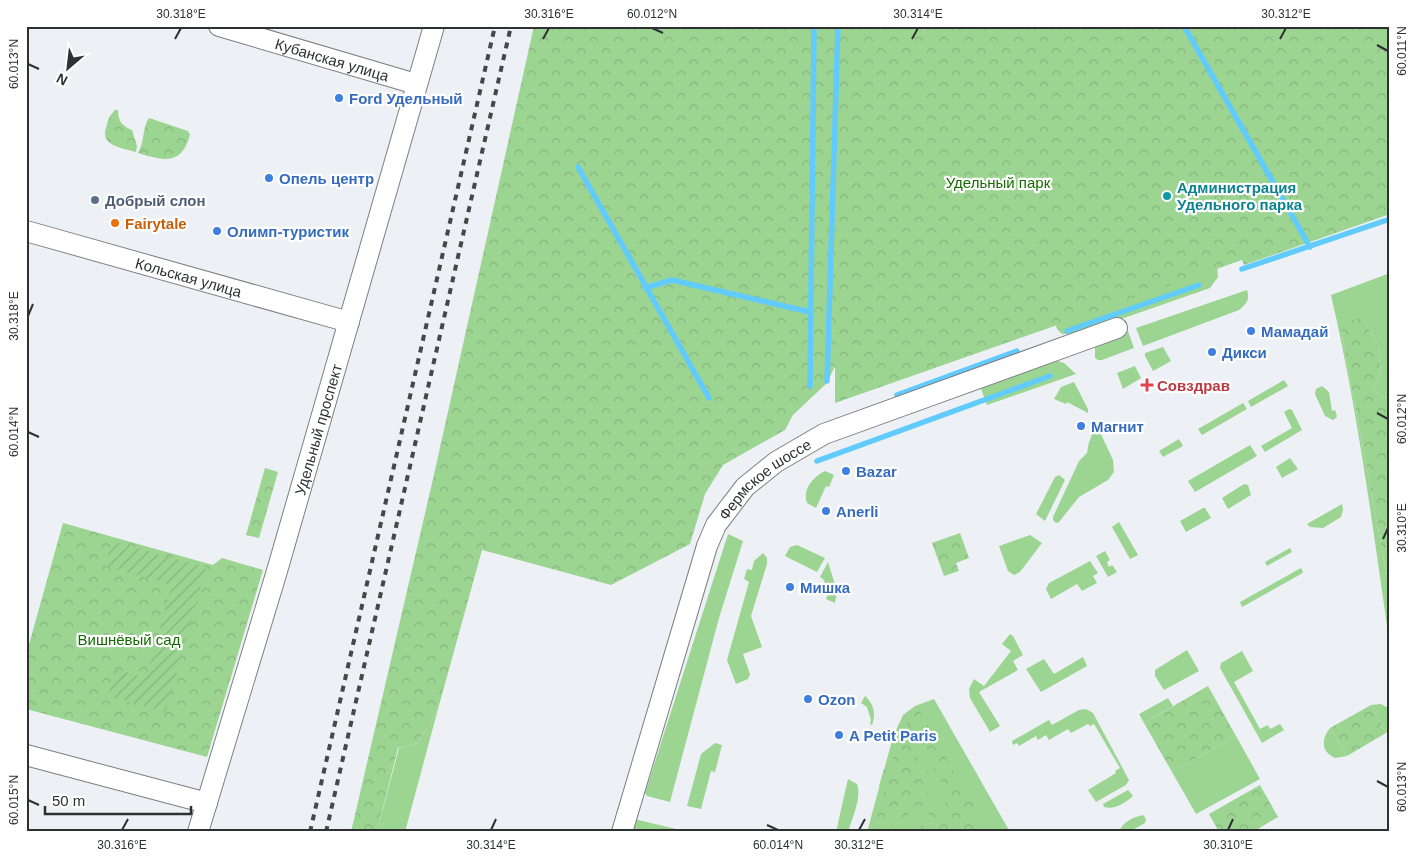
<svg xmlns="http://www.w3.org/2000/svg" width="1416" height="858" viewBox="0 0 1416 858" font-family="Arial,sans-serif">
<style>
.grass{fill:#9cd492}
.forest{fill:url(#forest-crowns)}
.garden{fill:url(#garden-furrows)}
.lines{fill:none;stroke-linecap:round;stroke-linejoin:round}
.stream{stroke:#61cbfe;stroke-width:5.5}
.minor-casing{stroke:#7c7f83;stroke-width:22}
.minor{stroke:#fff;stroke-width:20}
.rail{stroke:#454748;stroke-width:4;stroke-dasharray:6 6;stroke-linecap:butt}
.ticks{fill:none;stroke:#2e3031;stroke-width:2}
.shop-dot{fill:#3f7fe0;stroke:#fff;stroke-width:2}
.culture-dot{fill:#0f9aa8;stroke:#fff;stroke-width:2}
.service-dot{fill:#5c6f8a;stroke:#fff;stroke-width:2}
.food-dot{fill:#e8710a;stroke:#fff;stroke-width:2}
.health-dot{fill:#e0444e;stroke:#fff;stroke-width:2}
.labels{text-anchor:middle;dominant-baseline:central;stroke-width:4.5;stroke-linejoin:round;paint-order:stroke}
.street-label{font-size:15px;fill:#2e3031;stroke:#fff}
.shop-label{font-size:15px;font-weight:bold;fill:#366cbe;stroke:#fff;text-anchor:start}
.park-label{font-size:15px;fill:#156a00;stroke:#fff}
.culture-label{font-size:15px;font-weight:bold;fill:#0d838f;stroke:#fff;text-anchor:start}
.service-label{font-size:15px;font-weight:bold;fill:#4e5e75;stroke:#fff;text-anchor:start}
.food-label{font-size:15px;font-weight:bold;fill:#c56008;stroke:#fff;text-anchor:start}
.health-label{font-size:15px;font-weight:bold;fill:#be3a42;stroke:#fff;text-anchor:start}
.neatline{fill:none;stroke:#2e3031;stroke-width:2}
.ticks-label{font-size:12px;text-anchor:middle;fill:#2e3031}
</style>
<defs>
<pattern id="forest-crowns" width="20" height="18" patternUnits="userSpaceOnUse" patternTransform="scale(1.25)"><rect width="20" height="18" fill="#9cd492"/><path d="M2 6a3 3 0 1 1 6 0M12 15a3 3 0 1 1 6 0" fill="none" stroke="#87b67e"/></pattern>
<pattern id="garden-furrows" width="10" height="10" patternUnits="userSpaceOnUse" patternTransform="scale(1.25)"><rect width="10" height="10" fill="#9cd492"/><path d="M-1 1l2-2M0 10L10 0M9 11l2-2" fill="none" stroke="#87b67e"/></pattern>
</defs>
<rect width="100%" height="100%" fill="#edf1f5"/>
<path class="grass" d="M 1216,252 L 1218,277 L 1210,288 L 1124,318 L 1110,321 L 1069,334 L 1062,334 L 1057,329 L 1051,312 Z
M 1390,273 L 1390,396 L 1384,398 L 1373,389 L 1381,373 L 1378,345 L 1363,318 L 1341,330 L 1390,592 L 1390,647 C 1373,529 1358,411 1331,295 Z
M 1247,290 C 1250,300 1247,303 1239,310 L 1143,346 L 1136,328 Z
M 1128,331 L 1134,348 L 1102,360 L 1098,360 L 1095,358 L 1095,342 Z
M 1163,347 L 1171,361 L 1153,371 L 1145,356 L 1145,353 Z
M 1054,360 L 1064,363 L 1076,374 L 987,405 L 980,386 Z
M 1135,366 L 1141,378 L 1123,389 L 1117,373 Z
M 1284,380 L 1288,386 L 1251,407 L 1248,401 Z
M 1074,382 L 1088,409 L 1088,413 L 1067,402 L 1066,404 L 1054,399 L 1061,387 Z
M 1322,386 L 1329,392 L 1332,411 L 1335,410 L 1337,416 L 1336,418 L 1333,420 L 1325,416 L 1315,394 L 1316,389 Z
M 1243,403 L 1247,409 L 1202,435 L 1198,429 Z
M 1289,409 L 1292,410 L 1302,430 L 1265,452 L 1261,446 L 1292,428 L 1284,412 Z
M 1095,428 L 1104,429 L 1100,432 L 1113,460 L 1114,472 L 1108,480 L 1079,497 L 1059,522 L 1056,523 L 1053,520 L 1053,517 L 1079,461 L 1087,453 L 1089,442 Z
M 1179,439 L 1183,446 L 1163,457 L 1159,451 Z
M 1250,445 L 1257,456 L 1195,492 L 1188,481 Z
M 1290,458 L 1298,469 L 1282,478 L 1276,467 Z
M 825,471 L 834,475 L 829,487 L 826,486 L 816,508 L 807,503 C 802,489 813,477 825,471 Z
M 1059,475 L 1065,480 L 1045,521 L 1036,514 L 1055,477 Z
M 1244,484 L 1248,485 L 1251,495 L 1228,509 L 1222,498 Z
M 1342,504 L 1343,510 L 1341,517 L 1323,528 L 1310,527 L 1307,524 Z
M 1203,508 L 1205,508 L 1211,518 L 1186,532 L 1180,521 Z
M 1119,522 L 1138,555 L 1130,559 L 1112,527 Z
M 728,534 L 743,541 L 719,618 L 670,802 L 647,796 L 645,793 Z
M 1030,535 L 1042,543 L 1020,572 L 1014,575 L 1008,571 L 999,546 Z
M 797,545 L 825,558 L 817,572 L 785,556 L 790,547 Z
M 1290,548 L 1292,552 L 1267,566 L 1265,562 Z
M 1105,551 L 1110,560 L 1107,562 L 1109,567 L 1112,565 L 1117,572 L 1108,577 L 1096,556 Z
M 763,553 L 767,558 L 767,564 L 751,616 L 762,647 L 743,654 L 750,674 L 748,679 L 736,684 L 727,660 L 749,582 L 744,579 L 747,569 L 752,570 L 754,561 Z
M 1090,561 L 1098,573 L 1093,576 L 1097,583 L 1082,591 L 1077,584 L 1051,599 L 1046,589 L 1049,583 Z
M 828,562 L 837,591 L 835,603 L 826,599 L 828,594 L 824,580 L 820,577 Z
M 1301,568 L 1303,572 L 1301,574 L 1242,607 L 1240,602 Z
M 1010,634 L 1013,636 L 1023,655 L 1013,661 L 1018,670 L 979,692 L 1000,726 L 990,732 L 970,698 L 969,689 L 974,679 L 984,686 L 1011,651 L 1002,644 Z
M 1187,650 L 1199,671 L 1164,690 L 1155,676 L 1155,670 Z
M 1242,651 L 1253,671 L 1234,682 L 1260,729 L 1268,725 L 1270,729 L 1280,724 L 1284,730 L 1262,743 L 1220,668 L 1221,663 Z
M 1083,657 L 1087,666 L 1041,692 L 1026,669 L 1044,659 L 1054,674 Z
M 865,696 C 874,704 876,714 872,725 L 870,724 L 871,720 L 867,707 L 861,703 Z
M 1168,698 L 1173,706 L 1144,723 L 1139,714 Z
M 934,699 L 1010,832 L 867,832 L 893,737 L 903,715 L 915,706 Z
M 1381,704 L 1390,709 L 1390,729 L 1386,733 L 1371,705 Z
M 438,709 L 405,832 L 377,832 L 399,748 L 418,743 Z
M 1086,709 L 1093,713 L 1129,780 L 1126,785 L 1096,802 L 1088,790 L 1116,773 L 1115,771 L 1120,768 L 1094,724 L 1090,726 L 1088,724 L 1071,733 L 1068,729 L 1049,740 L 1046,735 L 1038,740 L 1036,736 L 1019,746 L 1017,743 L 1013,745 L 1012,741 L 1049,720 L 1052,725 L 1079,710 Z
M 1330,728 L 1347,756 L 1335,758 C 1321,752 1321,739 1330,728 Z
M 1236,736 L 1260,779 L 1196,814 L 1172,772 Z
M 715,743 L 722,745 L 715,772 L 711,771 L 701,809 L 687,806 L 701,754 Z
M 848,779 L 857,784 C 862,798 852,818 848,832 L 836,832 Z
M 1128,790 L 1133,796 C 1125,803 1115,810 1104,807 L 1103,804 Z
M 1143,815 L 1146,819 L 1145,823 L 1129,832 L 1119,832 C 1122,822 1134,817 1143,815 Z
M 634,819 L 689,832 L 630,832 Z"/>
<path class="forest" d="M 534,26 L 1390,26 L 1390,214 L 1244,265 L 1242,260 L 835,403 L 835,366 L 827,383 L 793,415 L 785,430 L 723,465 L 705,494 L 690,544 L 611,585 L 482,550 L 438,709 L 418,743 L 398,748 L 377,832 L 351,832 L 433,479 Z
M 115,110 L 118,110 C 118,121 122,126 132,130 L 137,146 L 136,152 C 123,148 100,146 106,128 C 108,120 109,116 115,110 Z
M 149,118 L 188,131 L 190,135 C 181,167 162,160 138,153 C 145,141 142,128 149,118 Z
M 1363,318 L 1378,345 L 1381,373 L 1373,389 L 1384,398 L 1390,396 L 1390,592 L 1341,330 L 1349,321 Z
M 265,468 L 278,472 L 259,538 L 246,535 Z
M 63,523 L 213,565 L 222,558 L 263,570 L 207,757 L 26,709 L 26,655 Z
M 960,533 L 969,558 L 956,563 L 959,571 L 944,576 L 932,543 Z
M 1208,686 L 1236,736 L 1172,772 L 1144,723 Z
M 1371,705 L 1386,733 L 1347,756 L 1330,728 Z
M 918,708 L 977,812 L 978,827 L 980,832 L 940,832 L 923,805 L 881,832 L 868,832 L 874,828 L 885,788 L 879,786 L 884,769 L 889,770 L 896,746 L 906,740 L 940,790 L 916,784 L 915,790 L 938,796 L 926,803 L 931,812 L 951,799 L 903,718 Z
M 1260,785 L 1278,817 L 1253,832 L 1219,832 L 1209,814 Z
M 927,821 L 934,832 L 913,832 Z"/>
<path class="garden" d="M 112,541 L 206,567 L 166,712 L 108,696 L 115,669 L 146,678 L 172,585 L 105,566 Z"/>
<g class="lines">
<path class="stream" d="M 1184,26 L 1310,247
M 578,167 L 709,398
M 1242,269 L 1390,219
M 645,288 L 672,280 L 810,312
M 1067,331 L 1199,285
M 827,381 L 838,26
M 810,386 L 814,26
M 897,395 L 1017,351
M 817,461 L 1050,376"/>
<g class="minor-casing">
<g id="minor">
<path id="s1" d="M 219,26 L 416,84"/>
<path id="s2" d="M 26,231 L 349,322"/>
<path d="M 26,755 L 207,803"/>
<path id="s3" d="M 198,832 L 277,571 L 434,26"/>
<path id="s4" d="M 622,832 L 707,546 L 716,525 L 745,487 L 776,462 L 824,434 L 1117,328"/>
</g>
</g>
<use href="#minor" class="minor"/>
<path class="rail" d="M 310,832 L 495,26
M 326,832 L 511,26"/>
</g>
<path class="ticks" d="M 652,28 L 663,33M 175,39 L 181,28M 543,39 L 549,28M 912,39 L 918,28M 1280,39 L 1286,28M 1377,45 L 1388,51M 28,64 L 39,69M 28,316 L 33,304M 1377,413 L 1388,419M 28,432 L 39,437M 1383,539 L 1388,528M 1377,781 L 1388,787M 28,800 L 39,805M 767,825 L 778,830M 122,830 L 128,819M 491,830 L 496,819M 859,830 L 865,819M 1228,830 L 1233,819"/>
<g class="shop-dot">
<circle cx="339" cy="98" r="5"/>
<circle cx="269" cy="178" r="5"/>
<circle cx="217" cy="231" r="5"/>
<circle cx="1251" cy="331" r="5"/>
<circle cx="1212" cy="352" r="5"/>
<circle cx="1081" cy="426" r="5"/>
<circle cx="846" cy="471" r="5"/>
<circle cx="826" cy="511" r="5"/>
<circle cx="790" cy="587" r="5"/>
<circle cx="808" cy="699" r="5"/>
<circle cx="839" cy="735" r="5"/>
</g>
<circle class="culture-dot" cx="1167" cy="196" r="5"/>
<circle class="service-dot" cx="95" cy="200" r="5"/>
<circle class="food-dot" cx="115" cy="223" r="5"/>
<path class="health-dot" d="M1144.5 377.5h5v5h5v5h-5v5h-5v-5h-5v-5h5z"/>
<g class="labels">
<g class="street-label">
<text stroke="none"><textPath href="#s1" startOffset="118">Кубанская улица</textPath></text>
<text stroke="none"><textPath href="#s2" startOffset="169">Кольская улица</textPath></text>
<text stroke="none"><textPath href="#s3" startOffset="420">Удельный проспект</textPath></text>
<text stroke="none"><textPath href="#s4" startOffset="389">Фермское шоссе</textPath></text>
</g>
<g class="shop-label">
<text x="349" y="98">Ford Удельный</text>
<text x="279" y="178">Опель центр</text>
<text x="227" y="231">Олимп-туристик</text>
<text x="1261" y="331">Мамадай</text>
<text x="1222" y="352">Дикси</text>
<text x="1091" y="426">Магнит</text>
<text x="856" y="471">Bazar</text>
<text x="836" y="511">Anerli</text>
<text x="800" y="587">Мишка</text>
<text x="818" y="699">Ozon</text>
<text x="849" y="735">A Petit Paris</text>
</g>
<g class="park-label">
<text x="998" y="182">Удельный парк</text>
<text x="129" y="639">Вишнёвый сад</text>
</g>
<g class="culture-label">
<text x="1177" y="187">Администрация<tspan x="1177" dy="17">Удельного парка</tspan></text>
</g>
<g class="service-label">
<text x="105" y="200">Добрый слон</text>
</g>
<g class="food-label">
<text x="125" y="223">Fairytale</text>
</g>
<g class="health-label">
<text x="1157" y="385">Совздрав</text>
</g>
</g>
<rect width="1416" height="858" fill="none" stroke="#ffffff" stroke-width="55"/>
<g transform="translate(68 68) rotate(208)" stroke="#ffffff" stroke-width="4" paint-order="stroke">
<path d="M0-4L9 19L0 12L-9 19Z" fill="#2e3031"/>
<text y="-8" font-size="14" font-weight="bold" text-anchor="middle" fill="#2e3031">N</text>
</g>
<path d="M45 806v8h146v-8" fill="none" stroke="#2e3031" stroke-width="2.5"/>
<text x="52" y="806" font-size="15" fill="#2e3031" stroke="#ffffff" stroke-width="4" paint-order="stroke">50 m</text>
<rect x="28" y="28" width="1360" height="802" class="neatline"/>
<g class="ticks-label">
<text x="181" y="18">30.318°E</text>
<text x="549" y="18">30.316°E</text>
<text x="652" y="18">60.012°N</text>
<text x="918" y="18">30.314°E</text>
<text x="1286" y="18">30.312°E</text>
<text transform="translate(1402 51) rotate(-90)" y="4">60.011°N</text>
<text transform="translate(14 64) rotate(-90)" y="4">60.013°N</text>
<text transform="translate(14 316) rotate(-90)" y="4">30.318°E</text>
<text transform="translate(1402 419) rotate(-90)" y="4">60.012°N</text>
<text transform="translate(14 432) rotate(-90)" y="4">60.014°N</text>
<text transform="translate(1402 528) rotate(-90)" y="4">30.310°E</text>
<text transform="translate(1402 787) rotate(-90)" y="4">60.013°N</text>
<text transform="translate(14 800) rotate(-90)" y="4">60.015°N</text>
<text x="122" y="849">30.316°E</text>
<text x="491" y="849">30.314°E</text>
<text x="778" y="849">60.014°N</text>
<text x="859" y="849">30.312°E</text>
<text x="1228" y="849">30.310°E</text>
</g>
</svg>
